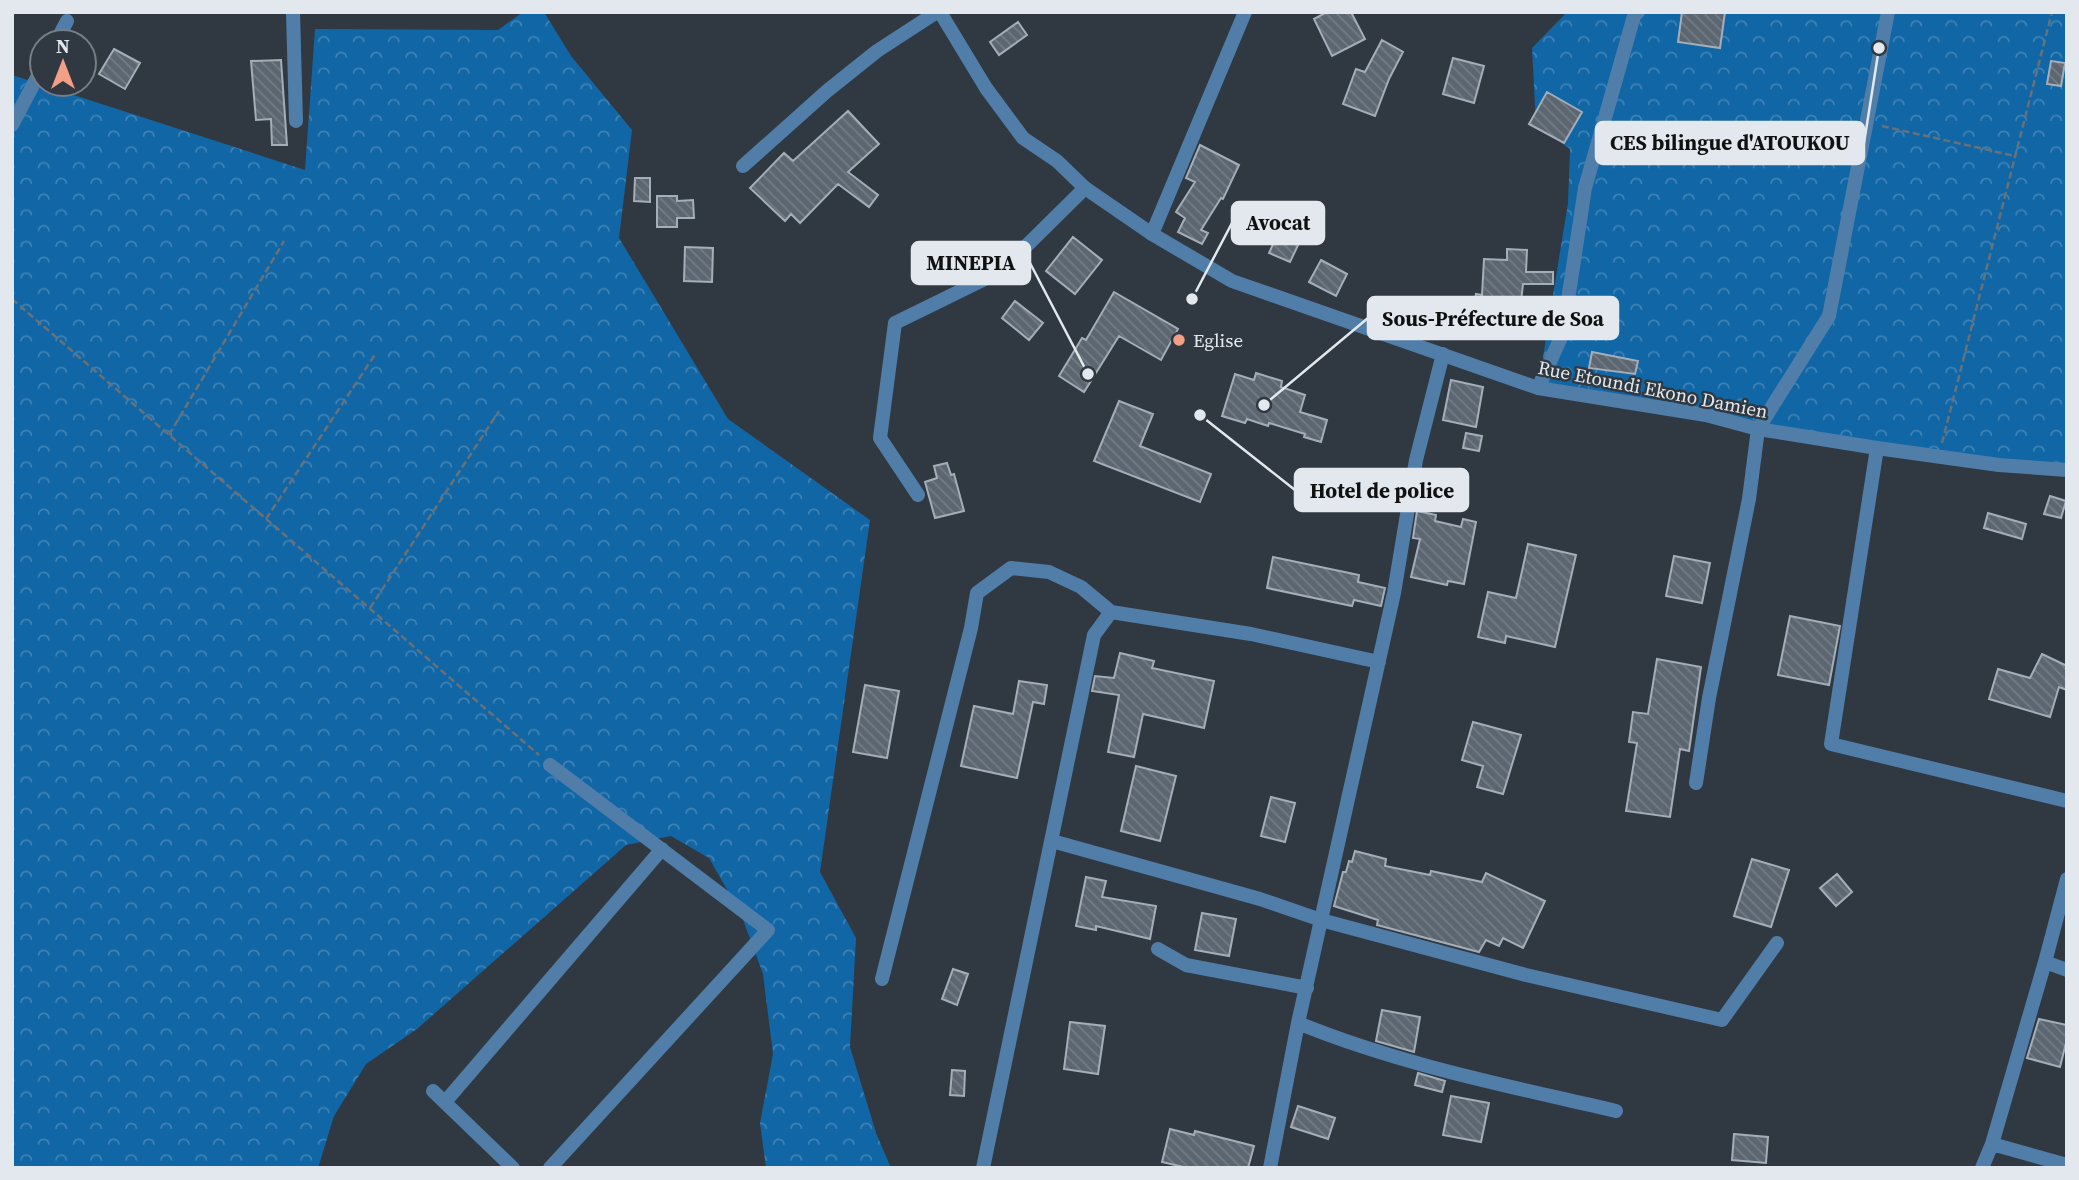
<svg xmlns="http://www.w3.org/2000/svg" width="2079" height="1180" viewBox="0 0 2079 1180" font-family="'Source Serif 4',serif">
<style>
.forest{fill:url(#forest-crowns)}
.building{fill:url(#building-back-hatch);stroke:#a4aeb9;stroke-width:2}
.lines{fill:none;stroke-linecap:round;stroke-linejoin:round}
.path{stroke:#697178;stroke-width:2.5;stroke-dasharray:7 3.5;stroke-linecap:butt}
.minor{stroke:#507ea9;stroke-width:14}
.tertiary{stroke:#507ea9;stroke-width:14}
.poi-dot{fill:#f39f85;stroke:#303941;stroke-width:2.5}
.labels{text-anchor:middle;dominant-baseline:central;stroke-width:5;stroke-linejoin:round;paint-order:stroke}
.poi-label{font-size:19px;fill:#e2e8ed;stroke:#303941;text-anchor:start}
.street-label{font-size:19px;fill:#e2e8ed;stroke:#303941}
.leader{fill:none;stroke:#e2e8ed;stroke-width:2.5}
.callout-dot{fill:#e2e8ed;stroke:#303941;stroke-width:2.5}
.callout{fill:#e2e8ed;stroke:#e2e8ed;stroke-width:2.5}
.callout-label{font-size:21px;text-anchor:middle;font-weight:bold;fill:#111}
</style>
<defs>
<pattern id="forest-crowns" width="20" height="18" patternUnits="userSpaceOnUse" patternTransform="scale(1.75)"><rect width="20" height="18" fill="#1166a5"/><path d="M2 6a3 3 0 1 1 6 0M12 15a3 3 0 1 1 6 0" fill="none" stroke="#3f83b6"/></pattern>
<pattern id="building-back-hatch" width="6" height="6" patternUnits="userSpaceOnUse" patternTransform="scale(1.75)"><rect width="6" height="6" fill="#5c6670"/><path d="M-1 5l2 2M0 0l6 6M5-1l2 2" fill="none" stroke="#737c85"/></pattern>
</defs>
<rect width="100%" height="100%" fill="#303941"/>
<path class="forest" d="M 523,12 L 544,12 L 571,56 L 632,130 L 619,238 L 728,419 L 870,520 L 820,872 L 856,938 L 850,1047 L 876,1133 L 891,1168 L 766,1168 L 760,1123 L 773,1054 L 763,974 L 741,914 L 709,858 L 671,836 L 626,845 L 417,1029 L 366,1064 L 334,1116 L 318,1168 L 12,1168 L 12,75 L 305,170 L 315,29 L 498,30 Z
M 1567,12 L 2067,12 L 2067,470 L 1999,465 L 1538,388 L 1568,203 L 1570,149 L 1536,125 L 1532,48 Z"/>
<path class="building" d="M 1327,12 L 1351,12 L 1365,39 L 1332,56 L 1314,19 Z
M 1682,12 L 1725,12 L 1720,48 L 1678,42 Z
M 1018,22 L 1027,35 L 999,55 L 990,42 Z
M 1382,40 L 1403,52 L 1389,79 L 1375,116 L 1343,104 L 1356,69 L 1365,72 Z
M 114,49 L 140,63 L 125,89 L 99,74 Z
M 1453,58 L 1484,66 L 1474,103 L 1443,94 Z
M 281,60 L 287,145 L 272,145 L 271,119 L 256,120 L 251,61 Z
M 2051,61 L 2065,63 L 2061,86 L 2047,84 Z
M 1547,92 L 1582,112 L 1564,143 L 1529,124 Z
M 848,111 L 879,144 L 848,172 L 878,195 L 869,207 L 838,184 L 800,223 L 791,214 L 785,221 L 750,188 L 784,153 L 793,161 Z
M 1200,145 L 1239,165 L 1223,199 L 1221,198 L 1201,230 L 1208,233 L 1202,244 L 1178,232 L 1185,218 L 1176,212 L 1195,182 L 1186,178 Z
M 635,178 L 650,178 L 650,202 L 634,201 Z
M 657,196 L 677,196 L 677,201 L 693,200 L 694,218 L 677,218 L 677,227 L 657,227 Z
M 1290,207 L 1312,216 L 1290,262 L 1269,253 Z
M 1073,237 L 1102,260 L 1075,294 L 1046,271 Z
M 685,247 L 713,248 L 712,282 L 684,281 Z
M 1507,249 L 1527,250 L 1526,272 L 1553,272 L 1553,284 L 1523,284 L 1517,338 L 1471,333 L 1476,294 L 1482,295 L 1484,259 L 1507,260 Z
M 1321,260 L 1347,274 L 1336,296 L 1309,282 Z
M 1114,292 L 1178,329 L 1161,360 L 1119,336 L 1084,392 L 1059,376 L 1082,338 L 1086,340 Z
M 1015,301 L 1043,323 L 1029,340 L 1002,318 Z
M 1592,352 L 1638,361 L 1635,374 L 1589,368 Z
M 1256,373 L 1282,381 L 1281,387 L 1305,395 L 1300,412 L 1327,420 L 1321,442 L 1304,437 L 1305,434 L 1269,423 L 1268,426 L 1247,419 L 1245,423 L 1222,416 L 1235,374 L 1254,380 Z
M 1451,380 L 1483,387 L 1476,427 L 1443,420 Z
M 1119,401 L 1153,414 L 1140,446 L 1211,474 L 1200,502 L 1094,461 Z
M 1466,433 L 1482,436 L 1479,451 L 1463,448 Z
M 947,463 L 951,475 L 954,474 L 964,511 L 935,518 L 925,482 L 937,478 L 934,466 Z
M 2050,496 L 2066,501 L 2061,518 L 2044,514 Z
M 1417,511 L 1436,515 L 1435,521 L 1461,527 L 1463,519 L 1476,522 L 1464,584 L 1448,581 L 1447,585 L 1411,577 L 1420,539 L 1413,538 Z
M 1988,513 L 2026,524 L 2022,539 L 1984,528 Z
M 1528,544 L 1576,555 L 1555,647 L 1506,636 L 1505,643 L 1478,637 L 1488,592 L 1516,598 Z
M 1674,556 L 1710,563 L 1702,603 L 1666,596 Z
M 1273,557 L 1359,575 L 1358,582 L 1385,588 L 1381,606 L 1354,600 L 1352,606 L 1267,588 Z
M 1790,616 L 1840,626 L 1829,685 L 1778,675 Z
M 1120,653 L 1154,661 L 1152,668 L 1214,681 L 1204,728 L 1143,714 L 1134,757 L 1108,752 L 1119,695 L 1092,691 L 1095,676 L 1114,678 Z
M 2042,654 L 2067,666 L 2067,690 L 2059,687 L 2050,717 L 1989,699 L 1998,669 L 2030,678 Z
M 1657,659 L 1701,667 L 1689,751 L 1680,749 L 1670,817 L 1626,811 L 1637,743 L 1629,742 L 1633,712 L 1648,714 Z
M 1019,681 L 1047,685 L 1044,704 L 1033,702 L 1017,778 L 961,766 L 974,706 L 1013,714 Z
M 865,685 L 899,691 L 887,758 L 853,752 Z
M 1473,722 L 1521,735 L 1503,794 L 1477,787 L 1483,766 L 1462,760 Z
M 1136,766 L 1176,776 L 1160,841 L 1121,831 Z
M 1271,797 L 1295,803 L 1285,842 L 1261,836 Z
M 1355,851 L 1386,859 L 1385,866 L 1430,875 L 1431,871 L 1482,882 L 1486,873 L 1545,901 L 1523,948 L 1503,938 L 1499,946 L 1486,940 L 1479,952 L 1377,925 L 1378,920 L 1334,906 L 1343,872 L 1346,872 L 1349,861 L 1352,862 Z
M 1752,859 L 1789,870 L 1771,927 L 1734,916 Z
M 1837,874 L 1852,892 L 1836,906 L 1820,888 Z
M 1086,877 L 1106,881 L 1102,897 L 1156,906 L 1150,939 L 1096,926 L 1096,930 L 1076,926 Z
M 1202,913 L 1236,919 L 1229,956 L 1195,950 Z
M 953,969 L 968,974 L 957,1005 L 942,999 Z
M 1382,1010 L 1420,1017 L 1414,1052 L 1376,1041 Z
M 2039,1019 L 2067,1025 L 2067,1039 L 2060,1067 L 2027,1058 Z
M 1070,1022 L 1105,1026 L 1098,1074 L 1064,1069 Z
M 952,1070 L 965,1071 L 964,1096 L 950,1095 Z
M 1418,1073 L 1445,1081 L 1442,1092 L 1415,1085 Z
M 1451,1096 L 1489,1103 L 1481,1142 L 1443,1135 Z
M 1298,1106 L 1335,1118 L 1328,1139 L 1291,1127 Z
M 1170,1129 L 1194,1135 L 1195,1131 L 1254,1146 L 1248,1168 L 1188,1168 L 1162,1162 Z
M 1734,1134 L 1768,1137 L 1766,1163 L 1732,1160 Z"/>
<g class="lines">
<path class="path" d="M 1882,126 L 2015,156
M 12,299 L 539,755
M 169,435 L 284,241
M 1942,443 L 2052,12
M 266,519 L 376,353
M 370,608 L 499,411"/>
<path class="minor" d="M 293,12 L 296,121
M 56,42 L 67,21
M 12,125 L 42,68
M 743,166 L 827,91 L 877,51 L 937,12
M 1152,234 L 1245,12
M 1538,388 L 1563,333 L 1585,188 L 1634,16 L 1638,12
M 1877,448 L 1831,744 L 2067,801
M 918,495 L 880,438 L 895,323 L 1001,271 L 1085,188
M 550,765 L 768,930 L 550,1168
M 1696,783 L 1709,698 L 1749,499 L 1758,429 L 1829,316 L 1888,12
M 1052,841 L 1260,899 L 1321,920 L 1526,975 L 1722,1020 L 1777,943
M 1158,949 L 1186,965 L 1307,988
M 2045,962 L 2067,970
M 882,979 L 971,628 L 977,593 L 1011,568 L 1049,572 L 1081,587 L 1111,612 L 1251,634 L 1379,662
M 1298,1023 C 1401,1065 1509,1086 1616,1111
M 433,1091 L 513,1168
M 445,1102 L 662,849
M 1992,1144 L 2067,1165
M 983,1168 L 1094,635 L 1111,612
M 1270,1168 L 1298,1023 L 1394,593 L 1416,460 L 1443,354
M 1982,1168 L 1992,1144 L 2045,962 L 2067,879"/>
<path class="tertiary" d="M 940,12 L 986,88 L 1023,138 L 1057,161 L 1085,188 L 1152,234 L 1232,281 L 1538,388 L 1706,415 L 1758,429 L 1877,448 L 1999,465 L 2067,470"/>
</g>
<circle class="poi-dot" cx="1179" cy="340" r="7"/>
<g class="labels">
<g class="poi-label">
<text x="1193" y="340">Eglise</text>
</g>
<g class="street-label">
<text transform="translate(1653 389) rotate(11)">Rue Etoundi Ekono Damien</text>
</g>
</g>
<path class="leader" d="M1879 48L1864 143M1192 299L1232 223M1088 374L1030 263M1264 405L1368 318M1200 415L1295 490"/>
<g class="callout-dot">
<circle cx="1879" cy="48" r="7"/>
<circle cx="1192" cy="299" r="7"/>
<circle cx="1088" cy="374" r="7"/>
<circle cx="1264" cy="405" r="7"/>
<circle cx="1200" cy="415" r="7"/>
</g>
<g class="callout">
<rect x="1596" y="122" width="268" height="42" rx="7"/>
<rect x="1232" y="202" width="92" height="42" rx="7"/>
<rect x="912" y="242" width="118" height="42" rx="7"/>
<rect x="1368" y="297" width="250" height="42" rx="7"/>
<rect x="1295" y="469" width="173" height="42" rx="7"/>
</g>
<g class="callout-label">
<text x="1730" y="150">CES bilingue d'ATOUKOU</text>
<text x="1278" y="230">Avocat</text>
<text x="971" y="270">MINEPIA</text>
<text x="1493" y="326">Sous-Préfecture de Soa</text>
<text x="1382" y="498">Hotel de police</text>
</g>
<rect width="2079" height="1180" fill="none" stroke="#e2e8ed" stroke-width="28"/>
<g transform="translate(63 63)"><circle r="33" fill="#303941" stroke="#777f86" stroke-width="2"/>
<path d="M0-5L12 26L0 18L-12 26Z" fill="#f39f85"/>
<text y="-10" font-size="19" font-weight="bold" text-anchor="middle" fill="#e2e8ed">N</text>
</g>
</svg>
